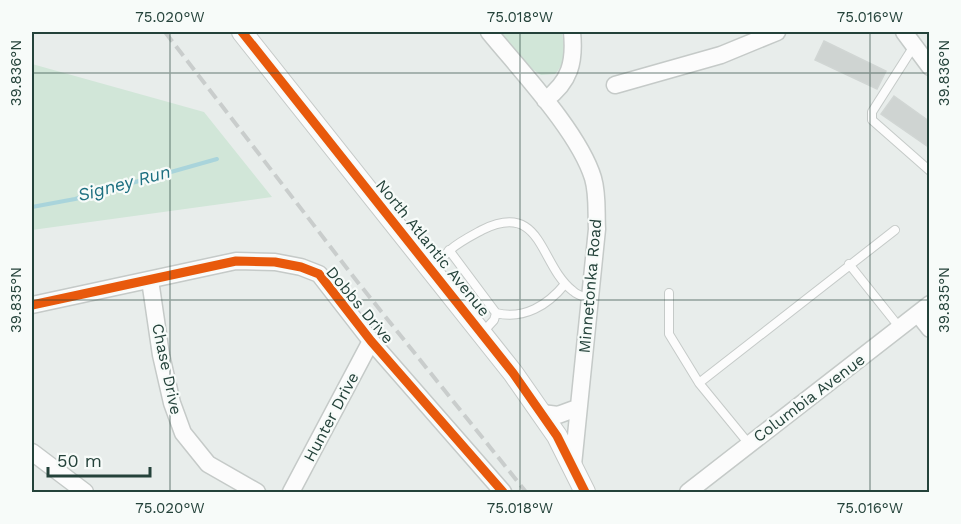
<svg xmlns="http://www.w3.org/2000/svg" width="961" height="524" viewBox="0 0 961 524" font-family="'Work Sans',sans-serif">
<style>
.green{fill:#d1e6d8}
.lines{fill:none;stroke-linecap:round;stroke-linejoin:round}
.stream{stroke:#a9d4db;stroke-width:4}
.building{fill:#cfd4d2;stroke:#d1d6d4;stroke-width:1.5}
.service-casing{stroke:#c5cac8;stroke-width:10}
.minor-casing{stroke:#c5cac8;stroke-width:19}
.tertiary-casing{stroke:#c5cac8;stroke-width:22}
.service{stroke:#fcfcfc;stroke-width:8}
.minor{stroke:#fcfcfc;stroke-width:16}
.tertiary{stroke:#fcfcfc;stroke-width:20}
.rail{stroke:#c9cdcc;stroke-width:4;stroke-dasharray:12 6;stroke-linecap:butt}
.cycleway-casing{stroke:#f7fbf9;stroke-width:13}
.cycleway{stroke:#e8590c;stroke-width:9}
.ticks{fill:none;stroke:#24423a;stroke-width:1.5;stroke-opacity:0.45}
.labels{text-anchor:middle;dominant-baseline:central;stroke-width:4.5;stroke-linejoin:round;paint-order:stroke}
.street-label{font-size:16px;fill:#24423a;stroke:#f7fbf9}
.water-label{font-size:18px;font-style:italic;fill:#1c6f80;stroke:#f7fbf9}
.neatline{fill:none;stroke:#24423a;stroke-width:2}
.ticks-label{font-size:15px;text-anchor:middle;fill:#24423a}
</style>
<rect width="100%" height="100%" fill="#e8edeb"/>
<path class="green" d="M 500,32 L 562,32 C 564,49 568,60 555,74 L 541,75 L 529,67 Z
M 32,64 L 204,112 L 272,197 L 32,230 Z"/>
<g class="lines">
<path class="stream" d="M 32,207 L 75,199 L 217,159"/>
</g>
<path class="building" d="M 824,41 L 886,71 L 877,89 L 815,60 Z
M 894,96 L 930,122 L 930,148 L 881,114 Z"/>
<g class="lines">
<g class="service-casing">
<path id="service" d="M 914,46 L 872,112 L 872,120 L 930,171
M 449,250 L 496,313 L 494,320 L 482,333
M 849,264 L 900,328
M 434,273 C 439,265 443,255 450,250 C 459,242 471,236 482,230 C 543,200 539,265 573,291 C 577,295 584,297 590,299
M 669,293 L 669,334 L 699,383
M 496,313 C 524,320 548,305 565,284
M 749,444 L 699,383 L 895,230"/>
</g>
<g class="minor-casing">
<path id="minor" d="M 489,32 C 520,70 579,132 593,178 C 598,195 596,212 597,229 L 573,465
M 904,32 L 930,67
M 615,85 L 721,55 L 777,32
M 545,100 C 570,82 575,62 572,32
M 150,280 L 161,355 L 172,403 L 183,433 L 208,464 L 257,492
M 32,305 L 236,261 L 275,262 L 301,267 L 319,274 L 371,341 L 503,492
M 918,314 L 930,329
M 542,413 L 558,415 L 577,408
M 32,452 L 85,492
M 291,492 L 371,341
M 688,492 L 930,304"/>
</g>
<g class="tertiary-casing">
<path id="tertiary" d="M 242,32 L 513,373 L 557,436 L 585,492"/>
</g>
<use href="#service" class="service"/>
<use href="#minor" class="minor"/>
<use href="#tertiary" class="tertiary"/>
<path class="rail" d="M 165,32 L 356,280 L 526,492"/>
<g class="cycleway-casing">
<path id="cycleway" d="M 242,32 L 513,373 L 557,436 L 585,492
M 32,305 L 236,261 L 275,262 L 301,267 L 319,274 L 371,341 L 503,492"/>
</g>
<use href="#cycleway" class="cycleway"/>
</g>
<path class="ticks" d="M 170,32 L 170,492M 520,32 L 520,492M 870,32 L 870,492M 32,73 L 930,73M 32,300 L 930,300"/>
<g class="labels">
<g class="street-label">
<text transform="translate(433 248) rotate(51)">North Atlantic Avenue</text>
<text transform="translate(590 286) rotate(-85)">Minnetonka Road</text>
<text transform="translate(360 305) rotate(50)">Dobbs Drive</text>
<text transform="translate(167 369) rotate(78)">Chase Drive</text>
<text transform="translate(809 398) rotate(-37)">Columbia Avenue</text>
<text transform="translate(331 417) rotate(-62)">Hunter Drive</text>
</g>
<g class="water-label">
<text transform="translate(124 183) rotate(-15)">Signey Run</text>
</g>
</g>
<rect width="961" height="524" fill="none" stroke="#f7fbf9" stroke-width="66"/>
<path d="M48 467v9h102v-9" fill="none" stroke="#24423a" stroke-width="3"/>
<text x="57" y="467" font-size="18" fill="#24423a" stroke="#f7fbf9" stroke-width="4.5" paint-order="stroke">50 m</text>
<rect x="33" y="33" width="895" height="458" class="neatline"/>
<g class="ticks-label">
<text x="170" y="22">75.020°W</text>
<text x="520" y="22">75.018°W</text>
<text x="870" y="22">75.016°W</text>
<text transform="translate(16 73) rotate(-90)" y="5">39.836°N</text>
<text transform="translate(944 73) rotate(-90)" y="5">39.836°N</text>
<text transform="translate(16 300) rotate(-90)" y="5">39.835°N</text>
<text transform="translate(944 300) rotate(-90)" y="5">39.835°N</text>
<text x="170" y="513">75.020°W</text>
<text x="520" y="513">75.018°W</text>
<text x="870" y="513">75.016°W</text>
</g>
</svg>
